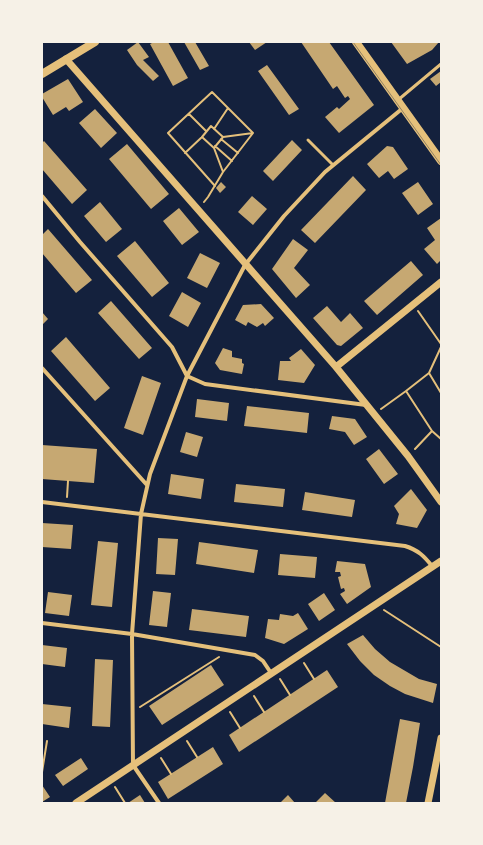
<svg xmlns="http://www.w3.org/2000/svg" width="483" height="845" viewBox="0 0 483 845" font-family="'Fira Sans',sans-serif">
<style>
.building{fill:#c6a872}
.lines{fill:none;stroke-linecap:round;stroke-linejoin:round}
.path{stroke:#e5c07b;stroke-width:2}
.service{stroke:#e5c07b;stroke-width:3}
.minor{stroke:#e5c07b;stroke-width:4}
.tertiary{stroke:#e5c07b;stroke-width:7}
.secondary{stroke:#e5c07b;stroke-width:8}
.tram{stroke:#918062;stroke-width:1}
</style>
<rect width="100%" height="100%" fill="#14213d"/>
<path class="building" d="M 138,42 L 149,57 L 143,60 L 159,76 L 153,81 L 137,65 L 127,50 Z
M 154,42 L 168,42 L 188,78 L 173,86 L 150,44 Z
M 184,42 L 195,42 L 209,66 L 200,70 Z
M 249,42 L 267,42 L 255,50 Z
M 301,42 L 329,42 L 374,105 L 339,133 L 325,117 L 337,107 L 339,109 L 350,99 L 348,96 L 345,98 L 337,86 L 333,89 Z
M 391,42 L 439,42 L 432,50 L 407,64 Z
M 267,65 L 299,109 L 289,115 L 258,71 Z
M 441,71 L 441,82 L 436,86 L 430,79 Z
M 68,79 L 83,102 L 69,111 L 66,107 L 53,115 L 42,97 L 42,94 Z
M 95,109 L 117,133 L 101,148 L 79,123 Z
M 292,140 L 302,150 L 273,181 L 263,171 Z
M 44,141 L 87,190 L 72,204 L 42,169 L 42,143 Z
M 127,144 L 169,194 L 151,209 L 109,159 Z
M 387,146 L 393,147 L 408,169 L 394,179 L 388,171 L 379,178 L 367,164 Z
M 353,176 L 366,190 L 315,243 L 301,230 Z
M 221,182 L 226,187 L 220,193 L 216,188 Z
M 418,182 L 433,204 L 418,215 L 402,193 Z
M 252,196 L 267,209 L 253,225 L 238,212 Z
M 100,202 L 122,229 L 106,242 L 84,216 Z
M 179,208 L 199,232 L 182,245 L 163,221 Z
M 441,218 L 441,260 L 437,264 L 424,249 L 435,240 L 427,228 Z
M 48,229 L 92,280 L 76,293 L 42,253 L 42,235 Z
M 293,239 L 308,250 L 294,268 L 310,285 L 296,298 L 272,269 Z
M 135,241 L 169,283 L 152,297 L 117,256 Z
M 200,253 L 220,263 L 207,288 L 187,278 Z
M 411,261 L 423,275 L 377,315 L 364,301 Z
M 182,292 L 201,303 L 188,327 L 169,316 Z
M 111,301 L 152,348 L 139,359 L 98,313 Z
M 261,304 L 274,318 L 265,326 L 263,323 L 257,327 L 248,322 L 246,326 L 235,320 L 243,305 Z
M 327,306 L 341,322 L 350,313 L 363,328 L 341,346 L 337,345 L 313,318 Z
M 42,312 L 48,319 L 42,325 Z
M 66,337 L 110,388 L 95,401 L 51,351 Z
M 223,348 L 232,351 L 232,357 L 242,359 L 242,363 L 244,364 L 242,374 L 220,370 L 215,363 Z
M 301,349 L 315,365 L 304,383 L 278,380 L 280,361 L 291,361 L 289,358 Z
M 142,376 L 161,383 L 143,435 L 124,428 Z
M 197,399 L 229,403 L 227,421 L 195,417 Z
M 247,406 L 309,413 L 307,433 L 244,426 Z
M 332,416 L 355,419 L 367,437 L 354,445 L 345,432 L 329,429 Z
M 186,432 L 203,437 L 197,457 L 180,452 Z
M 42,445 L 97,449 L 94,483 L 42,479 Z
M 379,449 L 398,474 L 384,484 L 366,459 Z
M 171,474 L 204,479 L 201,499 L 168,494 Z
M 236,484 L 285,489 L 283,507 L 234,502 Z
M 411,489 L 427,510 L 417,528 L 396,524 L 399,514 L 394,506 Z
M 305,492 L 355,500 L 352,517 L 302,510 Z
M 42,523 L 73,525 L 71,549 L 42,547 Z
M 158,538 L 178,539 L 175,575 L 156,574 Z
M 98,541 L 118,543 L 112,607 L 91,605 Z
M 199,542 L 258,550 L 254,573 L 196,564 Z
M 280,554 L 317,557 L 315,578 L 278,575 Z
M 337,561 L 365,564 L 371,587 L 347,604 L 340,594 L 345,591 L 344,588 L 341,589 L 338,577 L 341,576 L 340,572 L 335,572 Z
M 153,591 L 171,593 L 167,627 L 149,625 Z
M 48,592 L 72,595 L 69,616 L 45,613 Z
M 324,593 L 335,610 L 319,621 L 308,604 Z
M 192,609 L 249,616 L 246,637 L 189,630 Z
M 298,613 L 308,629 L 284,644 L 265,638 L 268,619 L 279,620 L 280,614 L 293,616 Z
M 363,635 L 375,649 L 390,662 L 419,679 L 437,684 L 433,703 L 405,694 L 390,686 L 374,675 L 360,661 L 347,644 Z
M 42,645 L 67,648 L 65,667 L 42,664 Z
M 95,659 L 113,660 L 110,727 L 92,726 Z
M 211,665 L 224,685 L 162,725 L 149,706 Z
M 327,670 L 338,687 L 239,752 L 229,735 Z
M 42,704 L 71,707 L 69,728 L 42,724 Z
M 400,719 L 420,723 L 413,767 L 406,803 L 385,803 Z
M 213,747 L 223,764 L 168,799 L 158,782 Z
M 81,758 L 88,769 L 63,786 L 55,775 Z
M 42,785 L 50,797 L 42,802 Z
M 325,793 L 336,803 L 315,803 Z
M 140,795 L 145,803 L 128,803 Z
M 288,795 L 295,803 L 280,803 Z"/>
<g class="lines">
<path class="path" d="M 189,114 L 206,131
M 214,129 L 228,108
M 223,137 L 253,133
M 221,139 L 238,153
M 215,146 L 232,161
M 185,153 L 202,137
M 215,186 L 168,133 L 212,92 L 253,133 L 223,172
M 204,202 L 208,197 L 223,172 L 214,148 L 202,137 L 211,126 L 223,137 L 214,148
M 418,311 L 441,344
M 441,347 L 429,373 L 406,391 L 432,431 L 441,439
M 429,373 L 441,393
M 381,409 L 406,391
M 415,449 L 432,431
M 67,497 L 68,481
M 384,610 L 441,647
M 304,663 L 314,679
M 280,679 L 290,695
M 254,696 L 264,712
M 140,707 L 219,657
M 230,712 L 240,728
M 187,741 L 197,757
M 161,758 L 171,774
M 42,772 L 47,741
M 115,787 L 125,803"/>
<path class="service" d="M 398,100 L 441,64
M 308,140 L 333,165"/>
<path class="minor" d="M 42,196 L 80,242 L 172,347 L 187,376 L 205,384 L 366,405
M 42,368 L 147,485
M 42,502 L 405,546 C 418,550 424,556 432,566
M 42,623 L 132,634 L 255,655 L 263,661 L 271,673
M 159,803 L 133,765 L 132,634 L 141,514 L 150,474 L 187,376 L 245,265 L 284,216 L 325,172 L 403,108"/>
<path class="tertiary" d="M 66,59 L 336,367 L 408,456 L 441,502
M 336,367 L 441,282
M 76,803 L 441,561
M 428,803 L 441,738"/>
<path class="secondary" d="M 356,42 L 441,161
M 42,74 L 95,42"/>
<path class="tram" d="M 353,42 L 441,165"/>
</g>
<rect width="483" height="845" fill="none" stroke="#f6f1e7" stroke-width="86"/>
</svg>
